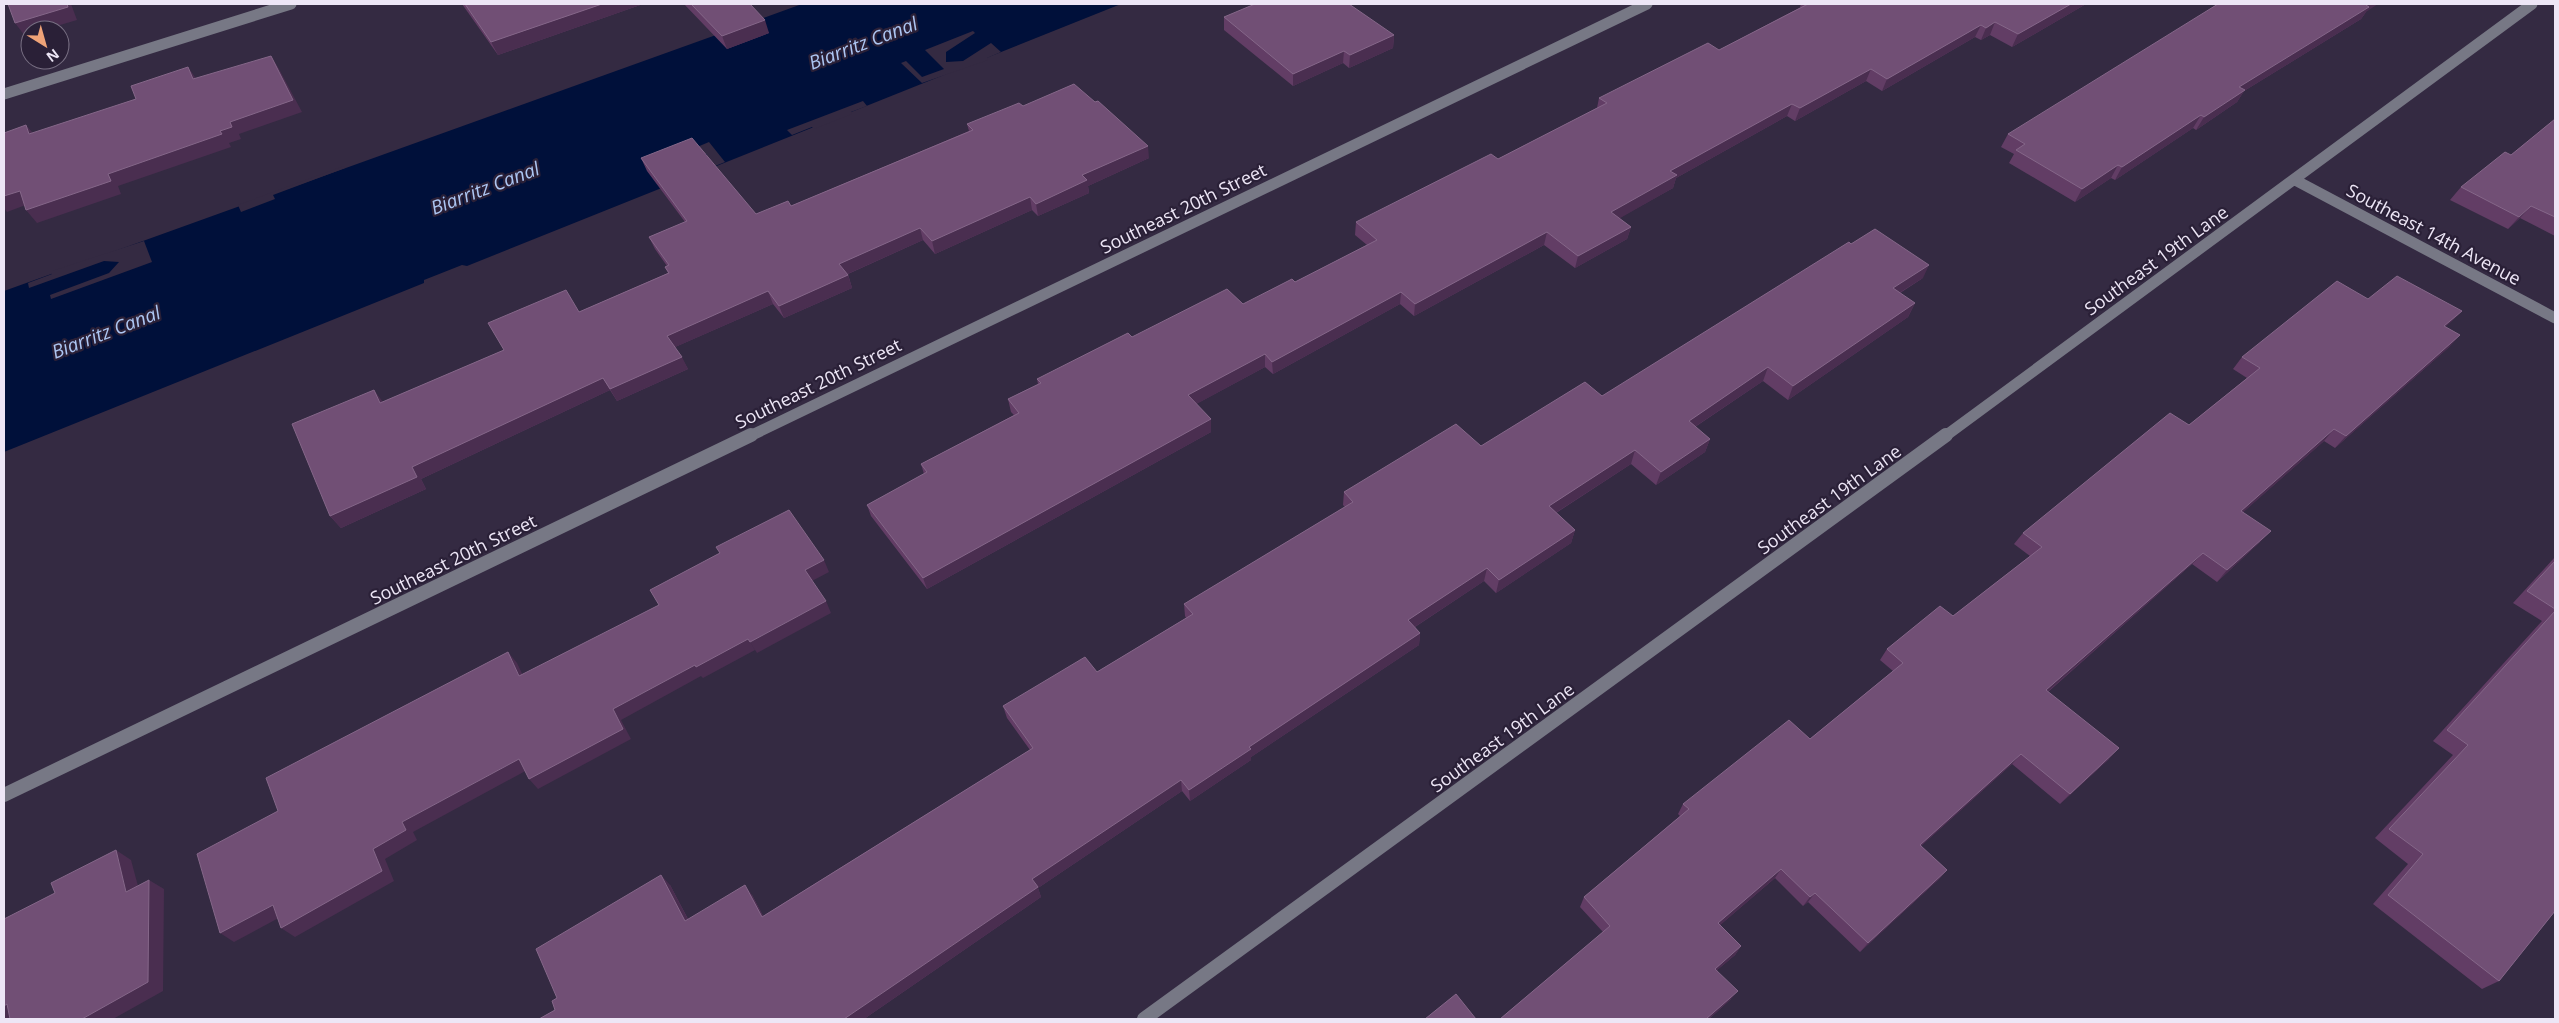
<svg xmlns="http://www.w3.org/2000/svg" width="2559" height="1023" viewBox="0 0 2559 1023" font-family="'Open Sans',sans-serif">
<style>
.water{fill:#00103a}
.pier{fill:#342a42}
.lines{fill:none;stroke-linecap:round;stroke-linejoin:round}
.minor-far1{stroke:#777885;stroke-width:11}
.minor{stroke:#777885;stroke-width:14}
.wall{fill:#623d65}
.shaded-wall{fill:#4a2e50}
.building{fill:#714f75;stroke:#856789}
.labels{text-anchor:middle;dominant-baseline:central;stroke-width:4.5;stroke-linejoin:round;paint-order:stroke}
.street-label{font-size:18px;fill:#ede6f6;stroke:#2a2037}
.water-label{font-size:19px;font-style:italic;fill:#adc6f3;stroke:#2a2037}
</style>
<rect width="100%" height="100%" fill="#342a42"/>
<path class="water" d="M 802,4 L 1121,4 L 467,266 L 462,265 L 424,280 L 424,283 L 4,452 L 4,291 Z"/>
<path class="pier" d="M 973,31 L 975,33 L 946,52 L 946,62 L 963,61 L 991,43 L 1001,52 L 987,58 L 988,60 L 922,83 L 901,63 L 906,61 L 922,77 L 944,69 L 925,50 Z
M 863,101 L 867,106 L 851,112 L 852,114 L 814,129 L 812,127 L 792,135 L 787,130 Z
M 709,142 L 725,162 L 703,171 L 702,164 L 707,154 L 693,154 L 647,168 Z
M 344,166 L 345,168 L 273,195 L 275,199 L 241,212 L 238,205 Z
M 144,241 L 152,262 L 51,299 L 50,295 L 109,273 L 119,262 L 104,261 L 29,288 L 28,283 L 52,274 L 52,271 Z"/>
<g class="lines">
<path class="minor-far1" d="M 4,94 L 291,4
M 2295,180 L 2555,318
M 748,437 L 1647,4
M 1944,437 L 2532,4"/>
<path class="minor" d="M 4,795 L 751,435
M 1144,1019 L 1946,435"/>
</g>
<path class="wall" d="M 462,4 L 643,4 L 498,55 Z
M 684,4 L 750,4 L 769,33 L 727,49 Z
M 1801,4 L 2086,4 L 2012,47 L 1990,35 L 1981,40 L 1975,37 L 1882,91 L 1866,81 L 1795,121 L 1787,116 L 1676,178 L 1673,188 L 1619,218 L 1631,227 L 1627,239 L 1575,268 L 1544,245 L 1414,316 L 1400,304 L 1273,374 L 1265,367 L 1196,404 L 1211,432 L 927,589 L 871,516 L 867,505 L 924,474 L 921,464 L 1014,415 L 1011,412 L 1008,399 L 1038,384 L 1037,379 L 1132,337 L 1243,304 L 1295,282 L 1367,245 L 1355,235 L 1356,222 L 1498,159 L 1597,108 L 1599,98 L 1719,50 L 1801,7 L 1800,7 Z
M 2366,12 L 2361,19 L 2244,91 L 2237,102 L 2196,130 L 2193,128 L 2115,180 L 2111,178 L 2075,202 L 2009,163 L 2014,154 L 2001,147 L 2008,134 Z
M 1224,17 L 1394,35 L 1393,48 L 1349,68 L 1343,63 L 1293,86 L 1224,30 Z
M 1023,106 L 1149,158 L 1088,186 L 1089,193 L 1038,216 L 1032,210 L 935,254 L 923,240 L 848,274 L 852,288 L 784,318 L 773,304 L 675,347 L 688,369 L 617,401 L 610,390 L 421,479 L 426,489 L 341,528 L 330,516 L 383,402 L 504,350 L 579,312 L 668,273 L 665,267 L 667,266 L 655,249 L 649,237 L 685,222 L 647,171 L 641,158 L 756,214 L 791,206 L 969,131 L 967,124 Z
M 2555,119 L 2555,236 L 2520,218 L 2508,229 L 2450,200 L 2461,187 L 2511,155 Z
M 1923,278 L 1900,293 L 1915,303 L 1908,317 L 1788,400 L 1763,381 L 1695,427 L 1710,439 L 1705,452 L 1656,485 L 1631,464 L 1556,513 L 1575,530 L 1571,543 L 1496,593 L 1484,581 L 1415,627 L 1420,633 L 1419,645 L 1251,757 L 1251,760 L 1190,801 L 1182,791 L 1038,888 L 1041,897 L 864,1019 L 539,1019 L 555,1010 L 557,998 L 670,885 L 688,919 L 752,895 L 763,916 L 1030,750 L 1007,718 L 1003,706 L 1097,672 L 1186,618 L 1185,616 L 1184,604 L 1345,507 L 1343,505 L 1344,492 L 1481,446 L 1602,396 Z
M 2368,299 L 2462,311 L 2445,327 L 2460,335 L 2448,348 L 2335,448 L 2324,441 L 2243,512 L 2260,542 L 2217,582 L 2192,564 L 2048,692 L 2109,759 L 2060,804 L 2012,764 L 1921,846 L 1947,870 L 1939,879 L 1860,952 L 1808,902 L 1803,906 L 1775,878 L 1720,925 L 1741,946 L 1735,955 L 1717,970 L 1731,999 L 1709,1019 L 1500,1019 L 1603,932 L 1580,907 L 1584,897 L 1680,816 L 1678,814 L 1683,804 L 1810,739 L 1893,671 L 1880,660 L 1887,649 L 1953,616 L 2030,556 L 2014,544 L 2023,533 L 2189,425 L 2247,378 L 2233,369 L 2242,357 Z
M 2555,557 L 2555,911 L 2499,981 L 2482,989 L 2373,904 L 2408,864 L 2375,838 L 2453,755 L 2433,741 L 2542,621 L 2513,603 Z"/>
<path class="shaded-wall" d="M 67,4 L 71,4 L 77,20 L 43,30 L 30,30 L 30,34 L 25,36 L 15,23 Z
M 602,4 L 643,4 L 498,55 L 491,42 Z
M 2071,4 L 2086,4 L 2012,47 L 2018,34 Z
M 2368,4 L 2378,4 L 2366,12 L 2361,19 L 2244,91 L 2237,102 L 2196,130 L 2204,117 L 2239,87 Z
M 765,20 L 769,33 L 727,49 L 722,36 Z
M 1995,22 L 1990,35 L 1981,40 L 1986,28 Z
M 1981,25 L 1975,37 L 1882,91 L 1887,79 Z
M 1394,35 L 1393,48 L 1349,68 L 1350,55 Z
M 1344,51 L 1343,63 L 1293,86 L 1293,74 Z
M 271,56 L 279,69 L 302,112 L 239,134 L 241,139 L 229,143 L 231,147 L 118,186 L 121,194 L 37,223 L 26,210 L 108,174 L 220,131 L 230,122 Z
M 188,67 L 197,80 L 193,79 Z
M 1871,69 L 1866,81 L 1795,121 L 1800,108 Z
M 1792,104 L 1787,116 L 1676,178 L 1673,188 L 1608,225 L 1611,212 L 1670,171 Z
M 2201,115 L 2193,128 L 2115,180 L 2122,167 Z
M 26,125 L 37,138 L 29,134 Z
M 1148,146 L 1149,158 L 1088,186 L 1089,193 L 1038,216 L 1036,204 L 1082,175 Z
M 2118,165 L 2111,178 L 2075,202 L 2082,189 Z
M 20,191 L 31,203 L 7,212 L 4,208 L 4,196 Z
M 1030,197 L 1032,210 L 935,254 L 932,241 Z
M 2531,206 L 2520,218 L 2508,229 L 2519,217 Z
M 1631,227 L 1627,239 L 1575,268 L 1578,256 Z
M 920,228 L 923,240 L 843,276 L 839,264 Z
M 1547,232 L 1544,245 L 1414,316 L 1415,304 Z
M 1929,265 L 1923,278 L 1886,301 L 1893,288 Z
M 848,275 L 852,288 L 784,318 L 779,306 Z
M 768,291 L 773,304 L 673,348 L 667,336 Z
M 1401,292 L 1400,304 L 1273,374 L 1272,362 Z
M 1915,303 L 1908,317 L 1788,400 L 1793,386 Z
M 2462,311 L 2450,323 L 2432,339 L 2444,326 Z
M 2460,335 L 2448,348 L 2335,448 L 2346,436 Z
M 1265,354 L 1265,367 L 1189,408 L 1188,395 Z
M 682,357 L 688,369 L 617,401 L 610,389 Z
M 1768,367 L 1763,381 L 1684,434 L 1689,421 Z
M 603,378 L 610,390 L 421,479 L 426,489 L 341,528 L 330,516 L 412,467 Z
M 374,390 L 383,402 L 380,403 Z
M 1211,419 L 1211,432 L 927,589 L 923,578 Z
M 2334,429 L 2324,441 L 2231,523 L 2241,511 Z
M 1710,439 L 1705,452 L 1656,485 L 1661,472 Z
M 1635,450 L 1631,464 L 1546,519 L 1549,506 Z
M 1575,530 L 1571,543 L 1496,593 L 1499,580 Z
M 2271,531 L 2260,542 L 2217,582 L 2227,570 Z
M 2203,553 L 2192,564 L 2037,701 L 2046,690 Z
M 824,560 L 829,572 L 810,582 L 805,570 Z
M 1487,568 L 1484,581 L 1407,632 L 1408,620 Z
M 826,601 L 831,613 L 757,653 L 750,642 Z
M 1420,633 L 1419,645 L 1251,757 L 1251,760 L 1190,801 L 1189,790 L 1249,747 Z
M 748,639 L 755,650 L 703,678 L 701,676 L 621,720 L 631,739 L 538,789 L 529,779 L 613,709 L 695,665 Z
M 508,652 L 517,663 L 528,686 L 519,676 Z
M 2119,748 L 2109,759 L 2060,804 L 2070,794 Z
M 2021,754 L 2012,764 L 1911,855 L 1920,845 Z
M 519,759 L 529,769 L 413,832 L 417,840 L 385,859 L 394,881 L 295,937 L 281,928 L 373,849 L 402,822 Z
M 1181,780 L 1182,791 L 1038,888 L 1041,897 L 864,1019 L 844,1019 L 1032,879 Z
M 116,850 L 131,860 L 142,901 L 126,892 Z
M 1781,869 L 1775,878 L 1712,932 L 1718,923 Z
M 1947,870 L 1939,879 L 1860,952 L 1868,943 Z
M 661,875 L 670,885 L 694,931 L 685,921 Z
M 149,880 L 164,889 L 163,991 L 113,1019 L 82,1019 Z
M 745,885 L 752,895 L 769,927 L 762,917 Z
M 1815,893 L 1808,902 L 1803,906 L 1810,897 Z
M 273,905 L 286,914 L 234,942 L 220,933 Z
M 1741,946 L 1735,955 L 1709,977 L 1715,969 Z
M 1738,991 L 1731,999 L 1709,1019 L 1706,1019 Z
M 7,1004 L 12,1019 L 4,1019 L 4,1006 Z"/>
<path class="building" d="M 8,4 L 67,4 L 68,7 L 15,23 Z
M 465,4 L 602,4 L 491,42 Z
M 691,4 L 750,4 L 765,20 L 722,36 Z
M 1255,4 L 1349,4 L 1394,35 L 1350,55 L 1344,51 L 1293,74 L 1224,17 Z
M 1808,4 L 2071,4 L 2018,34 L 1995,22 L 1986,28 L 1981,25 L 1887,79 L 1871,69 L 1800,108 L 1792,104 L 1670,171 L 1677,175 L 1611,212 L 1631,227 L 1578,256 L 1547,232 L 1415,304 L 1401,292 L 1272,362 L 1265,354 L 1188,395 L 1211,419 L 923,578 L 867,505 L 927,472 L 921,464 L 1019,413 L 1008,399 L 1041,383 L 1037,379 L 1128,333 L 1132,337 L 1227,289 L 1243,304 L 1292,279 L 1295,282 L 1377,240 L 1356,222 L 1491,154 L 1498,159 L 1607,103 L 1599,98 L 1708,43 L 1719,50 Z
M 2218,4 L 2368,4 L 2366,5 L 2369,7 L 2239,87 L 2245,90 L 2204,117 L 2201,115 L 2122,167 L 2118,165 L 2082,189 L 2016,150 L 2025,144 L 2008,134 Z
M 271,56 L 293,100 L 230,122 L 232,127 L 220,131 L 222,134 L 108,174 L 111,181 L 26,210 L 20,191 L 4,196 L 4,133 L 26,125 L 29,134 L 136,99 L 131,86 L 188,67 L 193,79 Z
M 1074,84 L 1095,102 L 1098,101 L 1148,146 L 1082,175 L 1087,180 L 1036,204 L 1030,197 L 932,241 L 920,228 L 839,264 L 848,275 L 779,306 L 768,291 L 667,336 L 682,357 L 610,389 L 603,378 L 412,467 L 417,477 L 330,516 L 292,424 L 374,390 L 380,403 L 504,350 L 488,323 L 566,290 L 579,312 L 669,273 L 665,267 L 669,265 L 649,237 L 687,221 L 641,158 L 692,138 L 756,214 L 788,201 L 791,206 L 973,130 L 967,124 L 1019,103 L 1023,106 Z
M 2555,119 L 2555,217 L 2531,206 L 2519,217 L 2461,187 L 2505,152 L 2511,155 Z
M 1875,229 L 1929,265 L 1893,288 L 1915,303 L 1793,386 L 1768,367 L 1689,421 L 1710,439 L 1661,472 L 1635,450 L 1549,506 L 1575,530 L 1499,580 L 1487,568 L 1408,620 L 1420,633 L 1249,747 L 1251,749 L 1189,790 L 1181,780 L 1032,879 L 1038,887 L 844,1019 L 539,1019 L 555,1010 L 552,1001 L 557,998 L 536,949 L 661,875 L 685,921 L 745,885 L 762,917 L 1033,748 L 1003,706 L 1085,657 L 1097,672 L 1193,614 L 1184,604 L 1353,502 L 1344,492 L 1456,424 L 1481,446 L 1585,382 L 1602,396 L 1849,242 L 1851,244 Z
M 2397,276 L 2462,311 L 2444,326 L 2460,335 L 2346,436 L 2334,429 L 2241,511 L 2271,531 L 2227,570 L 2203,553 L 2046,690 L 2119,748 L 2070,794 L 2021,754 L 1920,845 L 1947,870 L 1868,943 L 1815,893 L 1810,897 L 1781,869 L 1718,923 L 1741,946 L 1715,969 L 1738,991 L 1706,1019 L 1500,1019 L 1610,926 L 1584,897 L 1689,809 L 1683,804 L 1789,720 L 1810,739 L 1903,663 L 1887,649 L 1940,606 L 1953,616 L 2042,547 L 2023,533 L 2170,413 L 2189,425 L 2260,368 L 2242,357 L 2337,281 L 2368,299 Z
M 789,510 L 824,560 L 805,570 L 826,601 L 750,642 L 748,639 L 696,667 L 695,665 L 613,709 L 623,729 L 529,779 L 519,759 L 402,822 L 406,830 L 373,849 L 382,871 L 281,928 L 273,905 L 220,933 L 197,854 L 278,811 L 266,778 L 508,652 L 519,676 L 659,605 L 650,590 L 720,553 L 716,547 Z
M 2555,561 L 2555,609 L 2527,591 Z
M 2555,611 L 2555,911 L 2499,981 L 2388,895 L 2423,854 L 2389,829 L 2468,745 L 2447,730 Z
M 116,850 L 126,892 L 149,880 L 148,982 L 82,1019 L 10,1019 L 7,1004 L 4,1006 L 4,919 L 55,893 L 51,883 Z
M 1456,994 L 1476,1019 L 1425,1019 Z"/>
<g class="labels">
<g class="street-label">
<text transform="translate(1183 208) rotate(-26)">Southeast 20th Street</text>
<text transform="translate(2434 234) rotate(28)">Southeast 14th Avenue</text>
<text transform="translate(2156 260) rotate(-36)">Southeast 19th Lane</text>
<text transform="translate(818 383) rotate(-26)">Southeast 20th Street</text>
<text transform="translate(1829 499) rotate(-36)">Southeast 19th Lane</text>
<text transform="translate(453 559) rotate(-26)">Southeast 20th Street</text>
<text transform="translate(1502 737) rotate(-36)">Southeast 19th Lane</text>
</g>
<g class="water-label">
<text transform="translate(863 43) rotate(-21)">Biarritz Canal</text>
<text transform="translate(485 188) rotate(-21)">Biarritz Canal</text>
<text transform="translate(106 332) rotate(-21)">Biarritz Canal</text>
</g>
</g>
<rect width="2559" height="1023" fill="none" stroke="#ede6f6" stroke-width="10"/>
<g transform="translate(45 45) rotate(143)"><circle r="24" fill="#2a2037" stroke="#786f83"/>
<path d="M0-4L9 19L0 12L-9 19Z" fill="#efa378"/>
<text y="-8" font-size="14" font-weight="bold" text-anchor="middle" fill="#ede6f6">N</text>
</g>
</svg>
